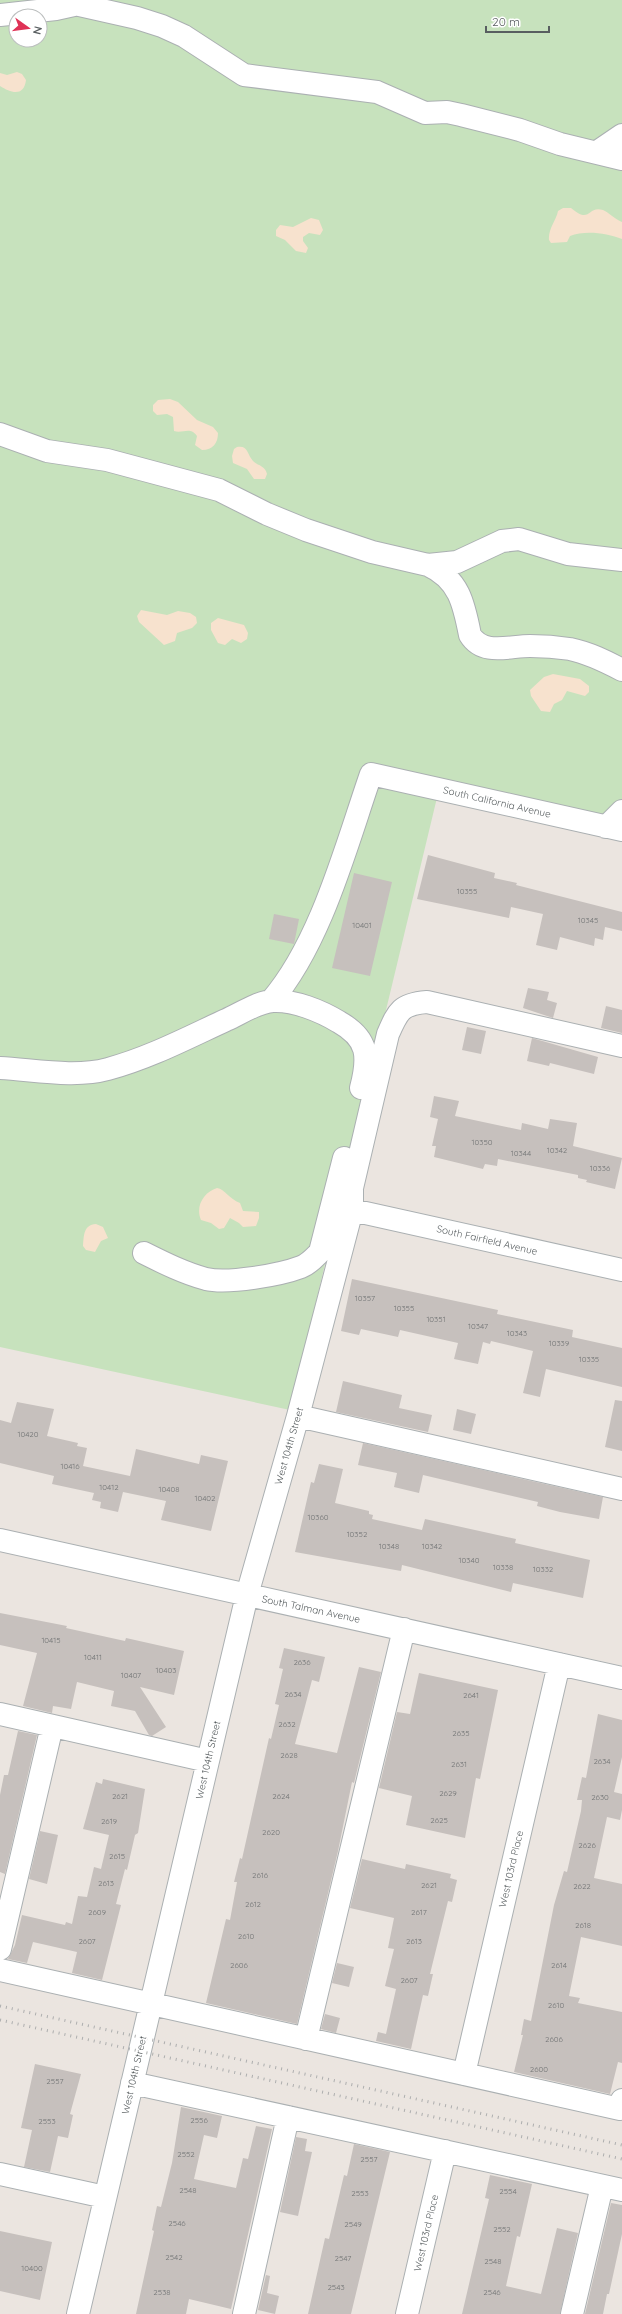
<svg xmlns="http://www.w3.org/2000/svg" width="622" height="2314" viewBox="0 0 622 2314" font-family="Quicksand,sans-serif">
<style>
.green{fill:#c7e2bd;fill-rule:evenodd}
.sand{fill:#f7e2ce}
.building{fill:#c6c0bd}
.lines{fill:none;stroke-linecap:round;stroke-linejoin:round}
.minor-casing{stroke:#abb0b2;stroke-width:24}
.minor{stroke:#fff;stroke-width:22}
.rail{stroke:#adaeae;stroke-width:3;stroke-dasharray:1 5;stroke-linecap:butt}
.labels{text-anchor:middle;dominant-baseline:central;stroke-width:3.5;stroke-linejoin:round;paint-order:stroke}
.number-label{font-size:8px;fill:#747677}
.street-label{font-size:10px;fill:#585e60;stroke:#fff}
</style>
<rect width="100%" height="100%" fill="#ebe5e0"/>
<path class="green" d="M 0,0 L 622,0 L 622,821 L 441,781 L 290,1410 L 0,1347 ZM 16,16 L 40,16 L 40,40 L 16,40 Z"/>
<path class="sand" d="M 17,72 L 22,74 L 26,80 C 24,97 11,93 0,86 L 0,73 L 7,75 Z
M 563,208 L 571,208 C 591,225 587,205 603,210 C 608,212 615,219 622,222 L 622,239 C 607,233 585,230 570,236 L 567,242 L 551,243 L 549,240 C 548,229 556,221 558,211 Z
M 311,218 L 319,220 L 323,230 L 320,235 L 309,233 L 303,237 L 303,241 L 308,248 L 306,253 L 296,251 L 285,240 L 276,236 L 276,230 L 280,225 L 293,227 Z
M 158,400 L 170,399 L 178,402 L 197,420 L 213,427 L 218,433 C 218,443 213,450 202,450 L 195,445 L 197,436 C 190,426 183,434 174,431 L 173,417 L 167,414 L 157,415 L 153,411 L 153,405 Z
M 237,447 C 248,445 247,454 253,461 C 258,466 265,465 267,474 L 265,479 L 254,479 L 247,469 L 233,463 L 232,456 L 234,449 Z
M 141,610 L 167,615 L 178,611 L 190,613 L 196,617 L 197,623 L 192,628 L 177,633 L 175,641 L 164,645 L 139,622 L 137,616 Z
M 218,618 L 244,625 L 248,633 L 247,639 L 241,643 L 232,639 L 225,645 L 218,643 L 211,630 L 211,623 Z
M 553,674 L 580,679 L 589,686 L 589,692 L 585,696 L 567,691 L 562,700 L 554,704 L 550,712 L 541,711 L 531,696 L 530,690 L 544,677 Z
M 217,1188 C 225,1189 229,1199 240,1203 L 243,1211 L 259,1212 L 259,1218 L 256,1226 L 243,1227 L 239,1223 L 230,1218 L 224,1228 L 219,1229 L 211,1223 L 201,1220 C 195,1206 204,1192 217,1188 Z
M 96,1224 L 103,1227 L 108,1238 L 101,1241 L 95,1252 L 86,1250 L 83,1246 C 84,1236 83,1225 96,1224 Z"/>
<path class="building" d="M 428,855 L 495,873 L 494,878 L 517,883 L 516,885 L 622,912 L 622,931 L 605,927 L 603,940 L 595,938 L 594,946 L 560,937 L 557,950 L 536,945 L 543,914 L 511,907 L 509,918 L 417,899 Z
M 354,873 L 392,882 L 370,976 L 332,968 Z
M 274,914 L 299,919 L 294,944 L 269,939 Z
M 528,988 L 549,992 L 547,1000 L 557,1003 L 553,1018 L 523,1008 Z
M 606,1006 L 622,1010 L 622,1033 L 601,1028 Z
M 467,1027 L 486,1031 L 481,1054 L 462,1050 Z
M 532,1038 L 598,1057 L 594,1074 L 550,1063 L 549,1066 L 527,1061 Z
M 434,1096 L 459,1101 L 455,1116 L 521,1130 L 522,1123 L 548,1129 L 550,1119 L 577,1123 L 573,1146 L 622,1158 L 615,1189 L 586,1182 L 587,1180 L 578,1178 L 578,1175 L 498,1159 L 497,1166 L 485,1164 L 483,1169 L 434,1157 L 436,1146 L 432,1146 L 438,1119 L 430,1117 Z
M 352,1279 L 498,1310 L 497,1314 L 573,1330 L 572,1337 L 622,1348 L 622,1387 L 546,1369 L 540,1397 L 523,1393 L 533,1351 L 491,1341 L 490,1344 L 483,1342 L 478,1364 L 454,1359 L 458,1343 L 400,1330 L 398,1337 L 361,1329 L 359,1335 L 341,1331 Z
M 343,1381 L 402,1395 L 399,1408 L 432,1415 L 428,1432 L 336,1412 Z
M 615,1400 L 622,1401 L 622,1451 L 605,1447 Z
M 17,1402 L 54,1409 L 47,1436 L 78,1443 L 77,1446 L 87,1448 L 83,1466 L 130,1476 L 136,1449 L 199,1464 L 201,1455 L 228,1461 L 211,1531 L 161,1520 L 166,1501 L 123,1492 L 118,1512 L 100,1508 L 101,1502 L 92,1500 L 94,1493 L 52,1484 L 54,1476 L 0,1463 L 0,1420 L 11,1423 Z
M 457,1409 L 476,1414 L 471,1434 L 453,1430 Z
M 363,1443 L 603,1497 L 599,1519 L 560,1512 L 537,1506 L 538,1502 L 423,1475 L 419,1493 L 394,1487 L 397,1473 L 358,1465 Z
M 319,1464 L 343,1469 L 335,1503 L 369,1511 L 369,1514 L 373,1515 L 372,1519 L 422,1530 L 425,1519 L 516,1539 L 515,1543 L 590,1560 L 583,1598 L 513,1583 L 511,1592 L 402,1565 L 401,1571 L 295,1552 L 311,1482 L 314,1483 Z
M 0,1613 L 67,1626 L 66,1628 L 125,1641 L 126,1638 L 184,1651 L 174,1695 L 140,1687 L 166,1727 L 152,1736 L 149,1735 L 135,1711 L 111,1706 L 114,1691 L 77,1682 L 71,1709 L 53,1706 L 52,1713 L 23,1706 L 37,1653 L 0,1645 Z
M 284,1648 L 325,1657 L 319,1682 L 312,1680 L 295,1744 L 337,1753 L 359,1667 L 381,1672 L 354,1783 L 352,1782 L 338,1851 L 297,2024 L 206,2003 L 226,1919 L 230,1920 L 237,1882 L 234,1882 L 240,1858 L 242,1859 L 269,1738 L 271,1739 L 279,1705 L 275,1704 L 283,1669 L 279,1668 Z
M 419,1673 L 498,1690 L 480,1779 L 476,1778 L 465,1838 L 406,1825 L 412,1796 L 379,1788 L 397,1712 L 410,1714 Z
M 598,1714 L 622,1720 L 622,1757 L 614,1792 L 622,1794 L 622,1810 L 620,1820 L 607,1817 L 594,1878 L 622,1884 L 622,1946 L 581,1937 L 569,1996 L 580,1998 L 578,2003 L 622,2012 L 622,2063 L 618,2062 L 610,2094 L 514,2072 L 523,2035 L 521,2035 L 524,2019 L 531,2021 L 554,1905 L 564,1871 L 567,1872 L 581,1811 L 582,1800 L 577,1800 L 582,1777 L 586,1778 Z
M 18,1731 L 37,1735 L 5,1874 L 0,1872 L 0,1795 L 4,1775 L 8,1775 Z
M 103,1779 L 145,1789 L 138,1833 L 135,1835 L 127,1870 L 125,1869 L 116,1904 L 121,1905 L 102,1980 L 72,1973 L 77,1952 L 33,1942 L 27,1963 L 8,1959 L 15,1945 L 22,1915 L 65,1925 L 66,1922 L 72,1924 L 78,1896 L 87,1897 L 94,1867 L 101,1869 L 109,1835 L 83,1829 L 96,1782 L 102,1784 Z
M 40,1831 L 58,1835 L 47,1884 L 29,1879 Z
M 362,1859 L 405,1869 L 406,1864 L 451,1874 L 450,1878 L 457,1880 L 452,1902 L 448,1901 L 430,1974 L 433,1974 L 428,1996 L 423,1995 L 411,2049 L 376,2041 L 378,2032 L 386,2034 L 396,1989 L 385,1986 L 394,1949 L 388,1948 L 394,1918 L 350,1908 Z
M 337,1963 L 354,1967 L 349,1987 L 332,1983 Z
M 325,2014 L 340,2018 L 336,2033 L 321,2029 Z
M 35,2064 L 81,2074 L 70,2114 L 73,2115 L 68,2138 L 58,2136 L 50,2172 L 24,2167 L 32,2130 L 21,2128 Z
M 181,2107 L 222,2116 L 217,2138 L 204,2135 L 194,2179 L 236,2188 L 243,2158 L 248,2159 L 256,2126 L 272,2129 L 231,2309 L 189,2299 L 186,2314 L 136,2314 L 154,2231 L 152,2230 L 157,2206 L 161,2207 L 172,2163 Z
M 296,2137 L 307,2139 L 305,2151 L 312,2152 L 298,2216 L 280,2212 Z
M 354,2144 L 390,2152 L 351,2314 L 308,2314 L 325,2238 L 329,2239 L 344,2175 L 347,2176 Z
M 490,2175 L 532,2184 L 520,2237 L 517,2236 L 506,2286 L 541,2294 L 557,2228 L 578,2233 L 560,2314 L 462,2314 L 489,2199 L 485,2198 Z
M 611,2203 L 622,2205 L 622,2234 L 609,2294 L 607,2294 L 603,2314 L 585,2314 Z
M 0,2231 L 52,2242 L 40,2300 L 0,2291 Z
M 266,2275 L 270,2276 L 267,2293 L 279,2296 L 275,2314 L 258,2310 Z"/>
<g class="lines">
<g class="minor-casing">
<path id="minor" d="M 57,0 L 137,18 L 162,26 L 184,36 L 244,75 L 377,92 L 425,113 L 447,112 L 461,115 L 520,130 L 560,144 L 622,159
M 0,15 L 56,9 L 74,5
M 597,152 L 622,135
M 0,434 L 47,451 L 107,460 L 219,490 L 267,514 L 306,530 L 372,552 L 428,565 L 457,562 L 502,541 L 519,539 L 568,554 L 622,560
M 428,565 C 459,579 464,604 470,635 C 483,656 509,646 530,646 C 543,646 557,647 570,649 C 589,653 605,661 622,670
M 606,827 L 622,811
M 271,1001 C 321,943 346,846 371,774 L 622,830
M 0,1068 C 35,1070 75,1078 108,1069 C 149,1058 187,1038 226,1020 C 240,1014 257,1002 273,1001 C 294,1000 321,1011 339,1022 C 369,1039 369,1057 361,1088
M 352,1210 L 622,1270
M 144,1253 C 164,1263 184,1273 206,1279 C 228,1284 280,1275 301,1267 C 309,1264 314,1258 320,1252 L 344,1158
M 298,1416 L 622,1489
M 0,1540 L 622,1678
M 0,1714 L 208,1761
M 0,1949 L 52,1726
M 0,1970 L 620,2109 L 622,2100
M 306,2039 L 404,1629
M 464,2074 L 559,1664
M 132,2083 L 622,2190
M 0,2174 L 105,2197
M 78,2314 L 247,1595 L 298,1416 L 352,1210 L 352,1188 L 388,1034 C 398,1011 401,1004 427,1002 L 622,1046
M 244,2314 L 288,2117
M 407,2314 L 445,2151
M 572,2314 L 602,2186"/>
</g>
<use href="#minor" class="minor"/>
<path class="rail" d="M 0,2006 L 622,2145
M 0,2020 L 622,2159"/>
</g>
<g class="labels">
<g class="number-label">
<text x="467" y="891">10355</text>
<text x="588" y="920">10345</text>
<text x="362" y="925">10401</text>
<text x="482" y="1142">10350</text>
<text x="557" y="1150">10342</text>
<text x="521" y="1153">10344</text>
<text x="600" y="1168">10336</text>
<text x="365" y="1298">10357</text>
<text x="404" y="1308">10355</text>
<text x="436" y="1319">10351</text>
<text x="478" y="1326">10347</text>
<text x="517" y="1333">10343</text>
<text x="559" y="1343">10339</text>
<text x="589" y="1359">10335</text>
<text x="28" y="1434">10420</text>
<text x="70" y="1466">10416</text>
<text x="109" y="1487">10412</text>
<text x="169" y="1489">10408</text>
<text x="205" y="1498">10402</text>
<text x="318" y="1517">10360</text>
<text x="357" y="1534">10352</text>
<text x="389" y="1546">10348</text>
<text x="432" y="1546">10342</text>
<text x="469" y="1560">10340</text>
<text x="503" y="1567">10338</text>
<text x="543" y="1569">10332</text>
<text x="51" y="1640">10415</text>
<text x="93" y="1657">10411</text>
<text x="302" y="1662">2636</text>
<text x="166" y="1670">10403</text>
<text x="131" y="1675">10407</text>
<text x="293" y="1694">2634</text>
<text x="471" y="1695">2641</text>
<text x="287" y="1724">2632</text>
<text x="461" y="1733">2635</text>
<text x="289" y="1755">2628</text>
<text x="602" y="1761">2634</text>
<text x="459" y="1764">2631</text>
<text x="448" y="1793">2629</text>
<text x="120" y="1796">2621</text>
<text x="281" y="1796">2624</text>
<text x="600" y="1797">2630</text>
<text x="439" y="1820">2625</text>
<text x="109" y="1821">2619</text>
<text x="271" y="1832">2620</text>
<text x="587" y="1845">2626</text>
<text x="117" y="1856">2615</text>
<text x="260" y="1875">2616</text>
<text x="106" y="1883">2613</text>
<text x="429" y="1885">2621</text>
<text x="582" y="1886">2622</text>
<text x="253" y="1904">2612</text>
<text x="97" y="1912">2609</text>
<text x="419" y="1912">2617</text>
<text x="583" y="1925">2618</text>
<text x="246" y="1936">2610</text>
<text x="87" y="1941">2607</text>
<text x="414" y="1941">2613</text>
<text x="239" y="1965">2606</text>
<text x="559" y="1965">2614</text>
<text x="409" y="1980">2607</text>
<text x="556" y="2005">2610</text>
<text x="554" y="2039">2606</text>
<text x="539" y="2069">2600</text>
<text x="55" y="2081">2557</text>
<text x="199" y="2120">2556</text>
<text x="47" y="2121">2553</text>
<text x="186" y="2154">2552</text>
<text x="369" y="2159">2557</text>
<text x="188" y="2190">2548</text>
<text x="508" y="2191">2554</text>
<text x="360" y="2193">2553</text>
<text x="177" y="2223">2546</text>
<text x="353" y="2224">2549</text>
<text x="502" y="2229">2552</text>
<text x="174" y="2257">2542</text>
<text x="343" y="2258">2547</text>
<text x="493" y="2261">2548</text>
<text x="32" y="2268">10400</text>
<text x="336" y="2287">2543</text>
<text x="162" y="2292">2538</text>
<text x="492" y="2292">2546</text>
</g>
<g class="street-label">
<text transform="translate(497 802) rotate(13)">South California Avenue</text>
<text transform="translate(487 1240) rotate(13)">South Fairfield Avenue</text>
<text transform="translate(289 1446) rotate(-74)">West 104th Street</text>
<text transform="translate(311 1609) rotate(12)">South Talman Avenue</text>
<text transform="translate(208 1760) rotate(-77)">West 104th Street</text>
<text transform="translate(511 1869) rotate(-77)">West 103rd Place</text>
<text transform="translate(134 2075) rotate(-77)">West 104th Street</text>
<text transform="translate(426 2233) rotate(-77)">West 103rd Place</text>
</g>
</g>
<g transform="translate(28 28) rotate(104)"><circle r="19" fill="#ffffff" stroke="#bcbfbf"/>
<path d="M0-3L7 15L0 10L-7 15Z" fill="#df3256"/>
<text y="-6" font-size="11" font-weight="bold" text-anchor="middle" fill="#585e60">N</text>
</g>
<path d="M486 26v6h63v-6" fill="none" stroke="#585e60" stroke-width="2"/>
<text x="492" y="26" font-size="12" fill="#585e60" stroke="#ffffff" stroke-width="3" paint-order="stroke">20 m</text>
</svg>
